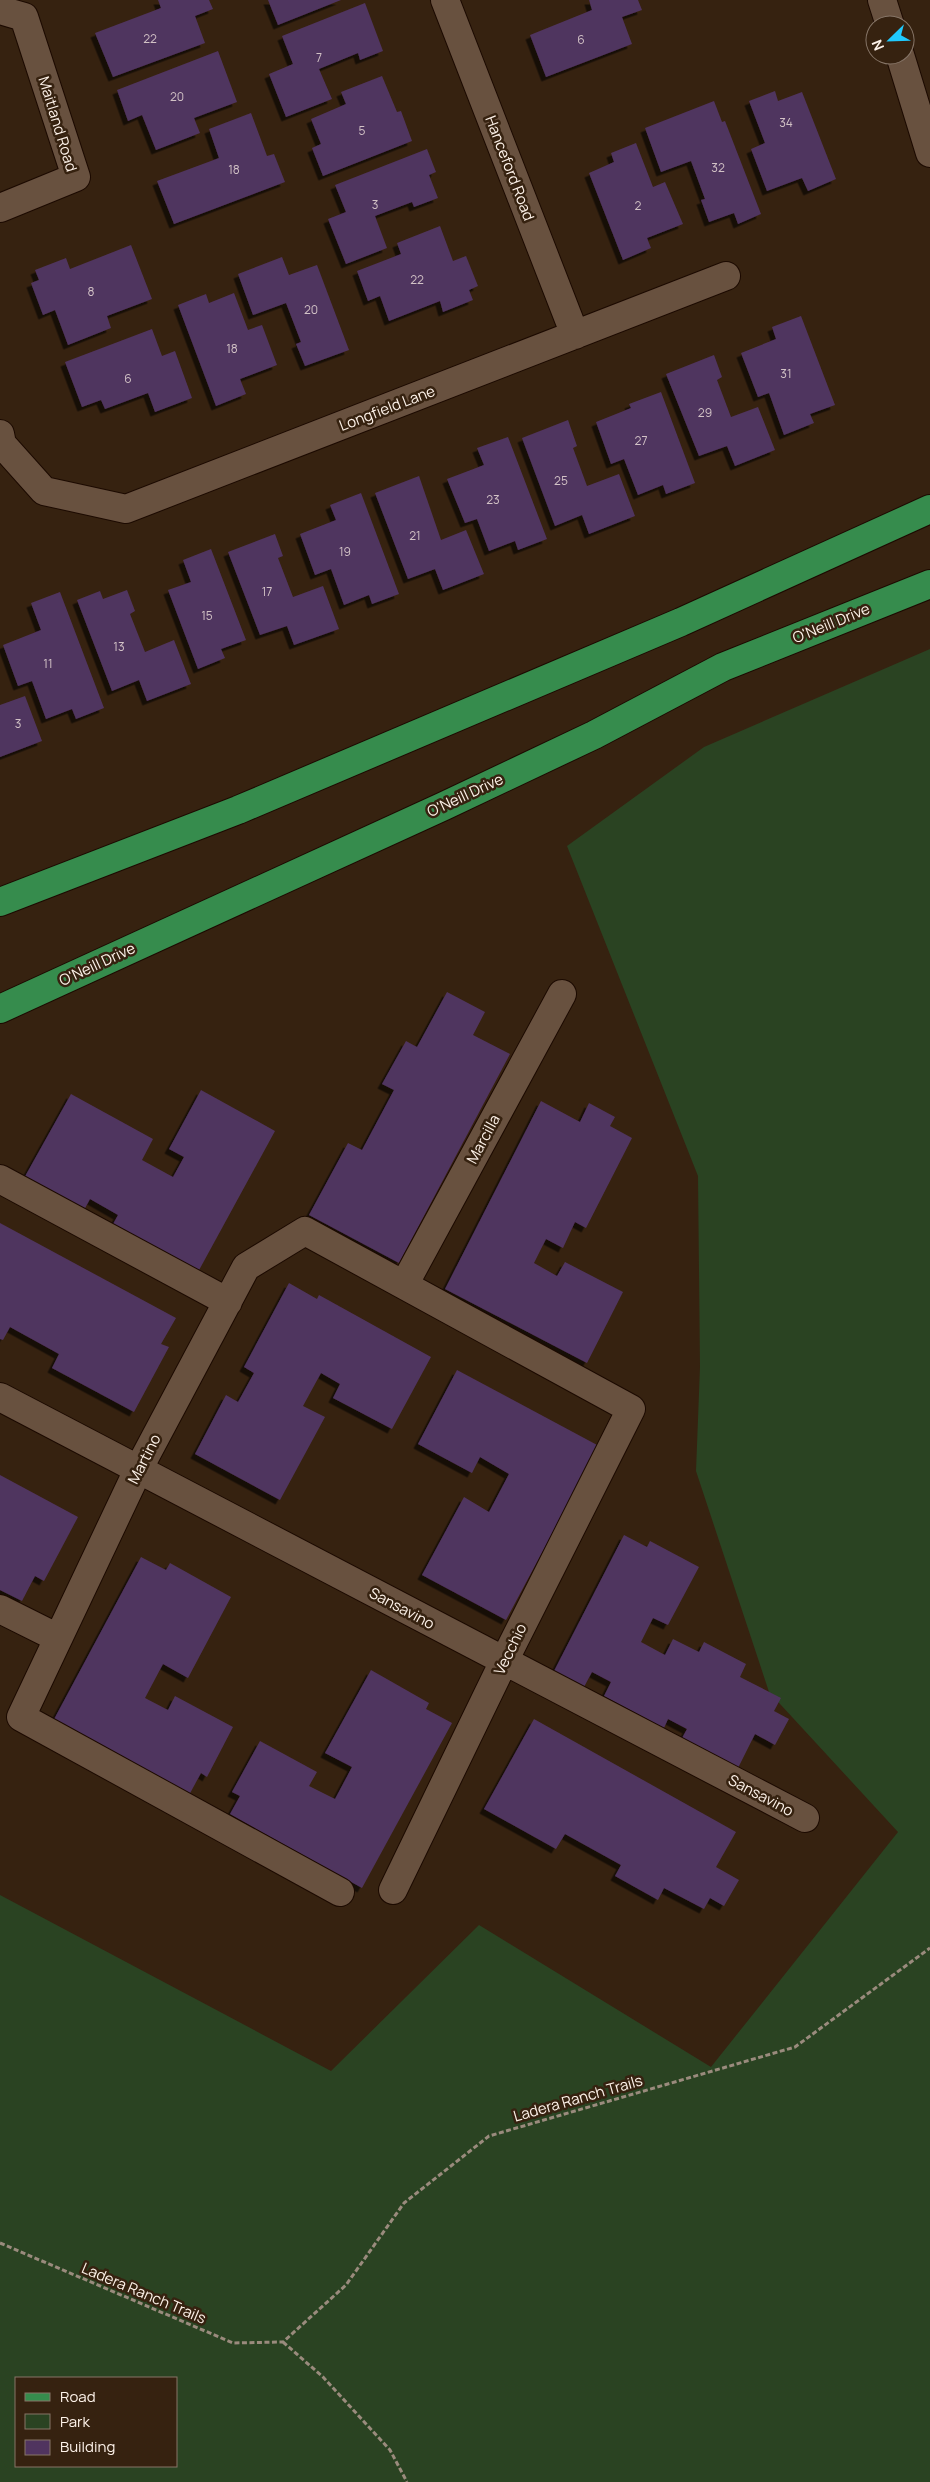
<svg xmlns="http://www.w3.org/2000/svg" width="930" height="2482" viewBox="0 0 930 2482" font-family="Manrope,sans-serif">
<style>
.green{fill:#2a4322;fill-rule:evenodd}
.building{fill:#50345f;filter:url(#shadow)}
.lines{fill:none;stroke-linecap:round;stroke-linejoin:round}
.minor-casing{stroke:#1c0a00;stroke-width:30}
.major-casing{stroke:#1c0a00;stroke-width:30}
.path{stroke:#9a8b7d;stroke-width:3;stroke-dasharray:5 2.5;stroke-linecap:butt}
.minor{stroke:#68513f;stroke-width:28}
.major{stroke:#368c4d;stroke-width:28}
.labels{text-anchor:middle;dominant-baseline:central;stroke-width:5;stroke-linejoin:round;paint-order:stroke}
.number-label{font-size:12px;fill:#d2c2c6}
.street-label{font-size:15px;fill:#fdf2e9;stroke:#362210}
</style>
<defs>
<filter id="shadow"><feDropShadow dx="-4.5" dy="4.5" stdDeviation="0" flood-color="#0009"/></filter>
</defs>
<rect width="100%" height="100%" fill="#362210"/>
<path class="green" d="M 930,649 L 930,2482 L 0,2482 L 0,1895 L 331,2071 L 479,1925 L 711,2067 L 898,1832 L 769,1692 L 696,1471 L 700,1367 L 698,1176 L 567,846 L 704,747 ZM 16,2378 L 176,2378 L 176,2466 L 16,2466 Z"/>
<path class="building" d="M 158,0 L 209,0 L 213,9 L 195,16 L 205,43 L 113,77 L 95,33 L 161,8 Z
M 268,0 L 341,0 L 278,25 Z
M 589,0 L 638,0 L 642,10 L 622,17 L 632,44 L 546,77 L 530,35 L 592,10 Z
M 365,3 L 383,51 L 360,60 L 358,53 L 319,69 L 332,99 L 286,117 L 269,74 L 293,64 L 282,36 Z
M 218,51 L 237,102 L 194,118 L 200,133 L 156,150 L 142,115 L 128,121 L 117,90 Z
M 382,76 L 397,112 L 401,111 L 412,141 L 323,176 L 312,148 L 321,144 L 311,119 L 346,104 L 341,92 Z
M 775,91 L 778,101 L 802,92 L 836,179 L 808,191 L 802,178 L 767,191 L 751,149 L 765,143 L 749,101 Z
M 714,101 L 722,122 L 725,121 L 761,214 L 738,224 L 734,213 L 709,222 L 701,200 L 705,199 L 691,161 L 661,172 L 645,128 Z
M 251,113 L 267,156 L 274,154 L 285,182 L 174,224 L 157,181 L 219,158 L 209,129 Z
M 636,143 L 653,187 L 665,182 L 683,224 L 647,238 L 651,248 L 623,260 L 589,173 L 614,162 L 611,153 Z
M 427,149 L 436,172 L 429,175 L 438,198 L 414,207 L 412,202 L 375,216 L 387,248 L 346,264 L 328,219 L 346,212 L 335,185 Z
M 440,226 L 453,261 L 466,256 L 478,286 L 469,290 L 473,300 L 443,312 L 440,301 L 389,321 L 380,296 L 368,301 L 357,271 L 401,254 L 397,243 Z
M 131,245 L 152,299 L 107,316 L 111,328 L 68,345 L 55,310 L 43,315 L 31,283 L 39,280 L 35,270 L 66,258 L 70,269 Z
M 282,257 L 289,275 L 317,265 L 349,350 L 305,366 L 296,344 L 301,342 L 286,303 L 253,315 L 238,274 Z
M 234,293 L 248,330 L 262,325 L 277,365 L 240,379 L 246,394 L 216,406 L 178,305 L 206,294 L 209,303 Z
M 801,316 L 835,405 L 810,414 L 814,423 L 784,435 L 769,393 L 758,397 L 741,353 L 776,339 L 772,327 Z
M 152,329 L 162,356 L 175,351 L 192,398 L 155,412 L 148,393 L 105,409 L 101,400 L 82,407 L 65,362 Z
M 714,355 L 722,377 L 717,380 L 731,417 L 758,407 L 775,450 L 735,466 L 727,446 L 699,456 L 666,374 Z
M 661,392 L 695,483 L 666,494 L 663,485 L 638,495 L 624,459 L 611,464 L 596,422 L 631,408 L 629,404 Z
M 568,420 L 577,446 L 573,448 L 587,486 L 619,474 L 635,516 L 589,534 L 582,515 L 555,526 L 522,438 Z
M 508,437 L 547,539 L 518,550 L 515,541 L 489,551 L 477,519 L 465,523 L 447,479 L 484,465 L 477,448 Z
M 419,476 L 441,540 L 466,530 L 484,574 L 443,590 L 435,569 L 408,579 L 375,493 Z
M 361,493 L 399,594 L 372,604 L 369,595 L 344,605 L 331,569 L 315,575 L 300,534 L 336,520 L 330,505 Z
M 275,534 L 283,556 L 278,558 L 293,597 L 323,586 L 339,629 L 294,645 L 287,626 L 260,635 L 228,552 Z
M 211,549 L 246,640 L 221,649 L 225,658 L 198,669 L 168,590 L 191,582 L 183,560 Z
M 127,590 L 135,611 L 130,614 L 145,652 L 174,640 L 191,684 L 147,701 L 139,680 L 112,691 L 77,600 L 100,591 L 103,599 Z
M 60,592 L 104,708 L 76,719 L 72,709 L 46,719 L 32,681 L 18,686 L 3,645 L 41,630 L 31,603 Z
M 25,696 L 42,741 L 0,757 L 0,705 Z
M 447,992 L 485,1012 L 473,1035 L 510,1054 L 399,1263 L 309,1215 L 348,1143 L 362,1150 L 394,1090 L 382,1084 L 406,1041 L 417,1047 Z
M 201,1090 L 275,1131 L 198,1272 L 113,1224 L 118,1215 L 90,1199 L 83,1212 L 23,1180 L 71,1094 L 153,1139 L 142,1160 L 173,1177 L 184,1157 L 169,1149 Z
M 541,1101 L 580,1122 L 589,1103 L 615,1117 L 610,1126 L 632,1138 L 586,1228 L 575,1222 L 563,1248 L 546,1239 L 534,1263 L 557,1276 L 565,1262 L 623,1292 L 587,1363 L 445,1289 Z
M 0,1223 L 176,1318 L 161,1344 L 169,1347 L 134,1412 L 52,1368 L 59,1354 L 10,1327 L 3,1340 L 0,1339 Z
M 289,1283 L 317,1299 L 319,1295 L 431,1357 L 392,1429 L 333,1398 L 340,1384 L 321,1373 L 303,1406 L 325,1417 L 280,1500 L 195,1454 L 226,1395 L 238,1402 L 254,1373 L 244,1367 Z
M 457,1370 L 599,1446 L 506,1620 L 422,1575 L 464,1497 L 489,1512 L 509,1474 L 480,1457 L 472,1473 L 418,1444 Z
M 0,1475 L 78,1517 L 44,1581 L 35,1576 L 22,1601 L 0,1590 Z
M 624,1535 L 647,1547 L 650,1541 L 699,1567 L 668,1625 L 653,1618 L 641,1642 L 665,1655 L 673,1639 L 699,1652 L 704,1642 L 746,1664 L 740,1677 L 781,1698 L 774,1711 L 789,1719 L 775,1745 L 755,1734 L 738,1768 L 682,1738 L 687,1729 L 668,1719 L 664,1728 L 604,1696 L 611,1682 L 592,1672 L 584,1687 L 554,1671 Z
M 141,1557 L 166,1570 L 170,1563 L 231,1597 L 188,1678 L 163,1664 L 145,1698 L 168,1710 L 175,1696 L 233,1727 L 207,1777 L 201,1773 L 188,1797 L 52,1723 Z
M 371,1670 L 429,1703 L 426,1709 L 452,1723 L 362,1888 L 230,1814 L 240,1796 L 232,1792 L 260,1741 L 317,1772 L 309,1786 L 335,1799 L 352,1767 L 325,1753 Z
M 534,1719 L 736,1832 L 716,1867 L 739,1880 L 724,1906 L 710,1898 L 704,1909 L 664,1888 L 658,1900 L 615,1876 L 621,1865 L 565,1834 L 556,1849 L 484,1809 Z"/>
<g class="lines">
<g class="minor-casing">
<path id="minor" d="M 445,0 L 575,335
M 882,0 L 890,25
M 0,10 L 24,17 L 76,177 L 0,208
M 900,55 L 930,153
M 0,434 L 2,444 L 44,491 L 126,509 L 726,276
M 0,1179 L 228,1302
M 404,1285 L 562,994
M 0,1397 L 805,1818
M 0,1609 L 58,1638
M 340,1892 L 21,1717 L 138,1470 L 246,1267 L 305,1231 L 631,1409 L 504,1661 L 393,1890"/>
</g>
<g class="major-casing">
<path id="major" d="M 0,902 L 238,810 L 681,622 L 930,509
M 0,1009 L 444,806 L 594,735 L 723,667 L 930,584"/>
</g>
<path class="path" d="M 0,2243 L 233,2343 L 283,2342 L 346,2285 L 404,2203 L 489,2136 L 795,2047 L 930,1948
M 283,2342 L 323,2377 L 390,2450 L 407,2482"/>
<use href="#minor" class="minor"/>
<use href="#major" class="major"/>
</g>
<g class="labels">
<g class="number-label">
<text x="150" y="38">22</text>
<text x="581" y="39">6</text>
<text x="319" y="57">7</text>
<text x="177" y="96">20</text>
<text x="786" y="122">34</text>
<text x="362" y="130">5</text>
<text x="718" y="167">32</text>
<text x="234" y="169">18</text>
<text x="375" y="204">3</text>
<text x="638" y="205">2</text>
<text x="417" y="279">22</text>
<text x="91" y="291">8</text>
<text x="311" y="309">20</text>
<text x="232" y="348">18</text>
<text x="786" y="373">31</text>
<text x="128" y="378">6</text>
<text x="705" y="412">29</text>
<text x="641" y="440">27</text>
<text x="561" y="480">25</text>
<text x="493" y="499">23</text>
<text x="415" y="535">21</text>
<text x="345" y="551">19</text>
<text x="267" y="591">17</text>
<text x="207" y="615">15</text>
<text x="119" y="646">13</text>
<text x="48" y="663">11</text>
<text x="18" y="723">3</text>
</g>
<g class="street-label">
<text transform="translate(58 124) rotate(73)">Maitland Road</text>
<text transform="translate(510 168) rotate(69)">Hanceford Road</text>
<text transform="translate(387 408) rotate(-21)">Longfield Lane</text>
<text transform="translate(831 623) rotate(-22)">O'Neill Drive</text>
<text transform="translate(465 795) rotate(-25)">O'Neill Drive</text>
<text transform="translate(97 964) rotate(-25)">O'Neill Drive</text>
<text transform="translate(483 1139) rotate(-62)">Marcilla</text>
<text transform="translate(144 1459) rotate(-63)">Martino</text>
<text transform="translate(402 1608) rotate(28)">Sansavino</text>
<text transform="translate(510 1649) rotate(-64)">Vecchio</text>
<text transform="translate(761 1795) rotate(28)">Sansavino</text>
<text transform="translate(578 2098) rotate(-16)">Ladera Ranch Trails</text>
<text transform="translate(144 2293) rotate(23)">Ladera Ranch Trails</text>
</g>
</g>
<rect x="15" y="2377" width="162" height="90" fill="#362210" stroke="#867567"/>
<rect x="25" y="2393" width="25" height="8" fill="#368c4d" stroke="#867567"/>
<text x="60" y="2402" font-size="15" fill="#fdf2e9">Road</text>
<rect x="25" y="2414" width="25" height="15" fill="#2a4322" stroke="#867567"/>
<text x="60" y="2427" font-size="15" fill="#fdf2e9">Park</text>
<rect x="25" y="2440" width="25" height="15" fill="#50345f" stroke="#867567"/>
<text x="60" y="2452" font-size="15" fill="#fdf2e9">Building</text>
<g transform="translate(890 40) rotate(247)"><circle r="24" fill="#362210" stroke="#867567"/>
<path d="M0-4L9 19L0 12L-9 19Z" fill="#20c9fd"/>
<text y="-8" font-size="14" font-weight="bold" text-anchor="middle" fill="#fdf2e9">N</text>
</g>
</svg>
